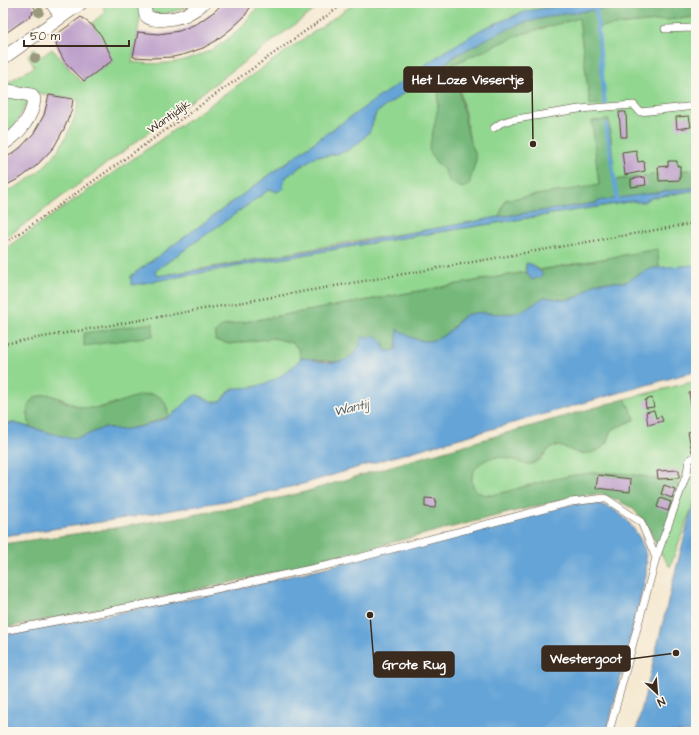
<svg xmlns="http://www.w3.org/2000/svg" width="699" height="735" viewBox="0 0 699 735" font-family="'Architects Daughter',sans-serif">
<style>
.green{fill:#92d790;stroke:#668057}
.forest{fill:#75b87a;stroke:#58714c}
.water{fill:#65a4d7;stroke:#50677a}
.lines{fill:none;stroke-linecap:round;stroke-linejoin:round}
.stream{stroke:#65a4d7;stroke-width:4}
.building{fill:#bea0ca}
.service-casing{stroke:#574739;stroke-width:8}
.minor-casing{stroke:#574739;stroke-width:14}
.path{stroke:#574739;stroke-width:2.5;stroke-dasharray:1 3;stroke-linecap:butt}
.service{stroke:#fff;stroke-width:7}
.minor{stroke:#fff;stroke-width:13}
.tree{fill:#9b987e}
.labels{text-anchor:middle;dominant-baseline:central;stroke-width:3.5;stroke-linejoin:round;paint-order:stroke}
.street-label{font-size:12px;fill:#3b2a1e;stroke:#fbf7ec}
.water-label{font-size:13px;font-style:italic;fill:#4c5b68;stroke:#fbf7ec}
.leader{fill:none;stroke:#3b2a1e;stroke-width:1.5}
.callout-dot{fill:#3b2a1e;stroke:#fbf7ec;stroke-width:1.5}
.callout{fill:#3b2a1e;stroke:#3b2a1e;stroke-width:1.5}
.callout-label{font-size:13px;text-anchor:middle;font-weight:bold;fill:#fff}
</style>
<rect width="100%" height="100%" fill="#fbf7ec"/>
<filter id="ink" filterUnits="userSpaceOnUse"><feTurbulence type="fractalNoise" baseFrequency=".025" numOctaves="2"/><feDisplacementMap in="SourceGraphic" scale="8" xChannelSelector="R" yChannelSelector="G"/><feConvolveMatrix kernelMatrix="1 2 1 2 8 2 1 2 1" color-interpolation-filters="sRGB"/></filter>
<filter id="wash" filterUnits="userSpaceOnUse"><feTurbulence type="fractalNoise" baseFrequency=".012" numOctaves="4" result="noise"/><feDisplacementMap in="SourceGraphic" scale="16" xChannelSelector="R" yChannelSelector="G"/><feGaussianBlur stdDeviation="0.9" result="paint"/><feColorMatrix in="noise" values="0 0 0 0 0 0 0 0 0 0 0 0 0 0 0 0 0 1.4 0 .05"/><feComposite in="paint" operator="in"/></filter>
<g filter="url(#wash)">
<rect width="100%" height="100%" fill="#f5e9d2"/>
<path class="green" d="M 102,3 L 110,3 L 113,6 L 122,3 L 143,3 L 132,62 C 186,70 231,49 260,3 L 324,3 L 3,240 L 3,193 C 45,176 70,143 79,100 L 3,87 L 3,82 L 5,84 L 34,67 L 28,55 L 35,48 L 41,57 L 52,49 L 81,82 L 113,61 L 92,23 L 105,12 Z
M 150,3 L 193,3 C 183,9 161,18 151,12 Z
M 355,3 L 575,3 L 527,11 L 482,29 L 323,136 L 131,276 L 132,284 L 133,284 L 365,244 L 634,201 C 640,204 646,201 651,198 L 696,190 L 696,265 L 659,268 L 658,249 L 540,270 L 531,264 L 525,267 L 526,272 L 222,326 L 229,344 C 246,341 288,331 298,349 C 300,351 301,355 301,358 C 290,370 275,383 258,386 C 253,387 246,389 240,389 C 240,389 235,388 234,388 C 226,390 224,403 215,402 C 209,401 203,397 198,395 C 187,401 179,410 169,416 L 167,407 C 155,406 133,401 121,402 C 109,403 98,411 85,408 C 69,405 49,387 33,399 C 24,406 29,418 30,427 L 14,423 L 3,423 L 3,250 Z
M 696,17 L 696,169 L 615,180 L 609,120 L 592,121 L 599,186 L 505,200 L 499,217 C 449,227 399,234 349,242 C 285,254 222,266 158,276 L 155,271 L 270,189 L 277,192 L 286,177 L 316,156 L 327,156 L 347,151 L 362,140 L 370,131 L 376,113 L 439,68 L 438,108 L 432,156 L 437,163 L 443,168 L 450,183 L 476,160 C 475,152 471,145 469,136 C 466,121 464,106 460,91 C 457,81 449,76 451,65 L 522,34 L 579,18 L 590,105 L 606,103 L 597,27 Z
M 3,94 L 27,99 L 27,103 L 15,125 L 3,136 Z
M 696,381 L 696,499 L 689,515 L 670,567 L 662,555 L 659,549 L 677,483 C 642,475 605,469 569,476 C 554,479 539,483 524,487 C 512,490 498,496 485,495 C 472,493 469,479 475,469 C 489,449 511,459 531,464 L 541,459 L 550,448 L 555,446 L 564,447 L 578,453 L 593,452 L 602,448 L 606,444 L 611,430 L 635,419 L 625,399 Z"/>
<path class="forest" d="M 680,3 L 696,3 L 696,17 L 597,27 L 606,103 L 590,105 L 579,18 L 522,34 L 451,65 L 450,70 L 453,80 L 459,89 L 469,138 L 475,153 L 476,160 L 469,185 L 462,188 L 450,183 L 443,168 L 437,163 L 432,156 L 429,149 L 438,108 L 439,68 C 464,49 492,33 522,23 C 572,7 628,7 680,3 Z
M 609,120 L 615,180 L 696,169 L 696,187 L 597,203 L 499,217 L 505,200 L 599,185 L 592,121 Z
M 658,249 L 659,268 L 654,268 L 626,282 L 601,282 L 594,284 L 578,297 L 565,300 L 545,297 L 525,310 L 517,313 L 461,318 C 445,338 432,347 407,336 L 396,350 L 386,351 L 382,342 L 359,346 L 352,356 L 345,361 L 335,362 L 301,358 L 298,348 L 292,343 L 274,338 L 229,344 L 215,340 L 216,332 L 222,326 L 526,272 L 529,277 L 543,274 L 540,270 Z
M 153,323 L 153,336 L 84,346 L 84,333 Z
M 48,394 C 61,399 75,408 89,408 C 94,408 99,408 104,407 C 118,404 148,388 160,397 C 166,401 167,409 169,416 L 143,426 L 121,430 L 105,427 L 82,437 L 73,438 L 58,435 L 30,427 C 27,408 24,398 48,394 Z
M 625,399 L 635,419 L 611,430 C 609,435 608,440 605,444 C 600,452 586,455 578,453 C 570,451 563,445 555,446 C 545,448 542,461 531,464 C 525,465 519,462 514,460 C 499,455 483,456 474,471 C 468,481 474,494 487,495 C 499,495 511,490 522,487 C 538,483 554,479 569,476 C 606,469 642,475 677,483 L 679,487 L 659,549 L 645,522 L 632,508 L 617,500 L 601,494 L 585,495 C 490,516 396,542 301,566 C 203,590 103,609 3,628 L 3,544 L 103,530 L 239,507 L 305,492 L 388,467 Z"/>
<path class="water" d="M 575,3 L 680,3 L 596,10 L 556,15 L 523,23 L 496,34 L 455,56 L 376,113 L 370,131 L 362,140 L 347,151 L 327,156 L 316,156 L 286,177 L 283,184 L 284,188 L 277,192 L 270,189 L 155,271 L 158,276 L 218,267 L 499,217 L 597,203 L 598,201 L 696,187 L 696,190 L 651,198 C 646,201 640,204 634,201 L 365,244 L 133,285 L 131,284 L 131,276 L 323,136 L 441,54 L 482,29 L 527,11 Z
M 526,263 L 531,264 L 543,274 L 540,277 L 532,280 L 526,272 Z
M 696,265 L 696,371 L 386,459 L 303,484 L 237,499 L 101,522 L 3,536 L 3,423 L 14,423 L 58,435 L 73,438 L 82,437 L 105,427 L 121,430 L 143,426 L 164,419 L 177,411 L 193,396 L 197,395 C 203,397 209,401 214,402 C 223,403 226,393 231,390 C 235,387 247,388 252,387 C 272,384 288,373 301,358 C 307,358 312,359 317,361 C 340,365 356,361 362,337 L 376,336 L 382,342 L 386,351 L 396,350 L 398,329 C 417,344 435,346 453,328 C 458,323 461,316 469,314 C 484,310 502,317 518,312 C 528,310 536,301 545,297 L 565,300 L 578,297 L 594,284 L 601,282 L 626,282 L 645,271 L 654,268 Z
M 591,502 C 614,507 624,514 637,534 C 641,540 645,549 646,557 C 647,563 646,570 646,576 L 607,732 L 3,732 L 3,635 L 221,593 L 359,559 L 560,506 Z
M 696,502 L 696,732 L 636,732 L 672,585 L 690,515 Z"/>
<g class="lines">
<path class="stream" d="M 596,10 L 605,105
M 606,124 L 617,198"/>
</g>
<g id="blocks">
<path class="building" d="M 6,3 L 31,3 L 36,10 L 32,12 L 33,14 L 3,35 L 3,8 L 7,5 Z
M 223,3 L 253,3 L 244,17 L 231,29 L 214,42 L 203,48 L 186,54 L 173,57 L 152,58 L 133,57 L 138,32 L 159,34 L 179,31 L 198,23 L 215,11 Z
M 81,17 L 93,26 L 101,35 L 113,60 L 84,81 L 64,61 L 57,47 L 54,36 Z
M 49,95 L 73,99 L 71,112 L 64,129 L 54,147 L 36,166 L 22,177 L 3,187 L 3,160 L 20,148 L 34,133 L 44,115 Z
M 619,112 L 626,112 L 627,137 L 621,137 Z
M 689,116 L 691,127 L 677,129 L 676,117 Z
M 636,150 L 638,162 L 644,161 L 645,171 L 625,175 L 622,152 Z
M 668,161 L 677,161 L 677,166 L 680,166 L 680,180 L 659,181 L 658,167 L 668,166 Z
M 645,177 L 646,185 L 631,187 L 631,179 Z
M 696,391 L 696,427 L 695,427 L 689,393 Z
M 652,398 L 654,407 L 646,408 L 645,400 Z
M 654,410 L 656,418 L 661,416 L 663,421 L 648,425 L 646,412 Z
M 696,430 L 696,451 L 692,452 L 688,432 Z
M 679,470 L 679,478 L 658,479 L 657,471 Z
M 598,475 L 631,479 L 630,492 L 596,488 Z
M 664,485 L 675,489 L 672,498 L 661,494 Z
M 425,498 L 436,499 L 435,508 L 425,507 Z
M 660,498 L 671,502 L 668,511 L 657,507 Z"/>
</g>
</g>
<g filter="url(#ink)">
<use href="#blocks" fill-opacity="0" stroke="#574739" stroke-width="1"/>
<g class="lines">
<g class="service-casing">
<path id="service" d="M 665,29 L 693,28 L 696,35
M 494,128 L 501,123 L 510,120 L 579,109 L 634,105 L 640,112 L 696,106
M 3,631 L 141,605 L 343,562 L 571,502 L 605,498 L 641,522 L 656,558
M 609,732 L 656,558 L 687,473 L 689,460 L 696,456"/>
</g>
<g class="minor-casing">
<path id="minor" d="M 52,3 L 61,16
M 146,3 C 146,5 144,10 145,12 C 147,25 177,18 185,15 C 191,12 198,8 203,3
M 3,58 L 81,3
M 3,90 L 31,95 L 34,99 C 33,117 18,135 3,144"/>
</g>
<path class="path" d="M 3,245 L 345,3
M 3,344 L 696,223"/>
<use href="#service" class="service"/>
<use href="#minor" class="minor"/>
</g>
<g class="tree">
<circle cx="39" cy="12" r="5"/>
<circle cx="35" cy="58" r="5"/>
</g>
</g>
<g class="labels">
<g class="street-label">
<text transform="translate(169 117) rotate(-35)">Wantijdijk</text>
</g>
<g class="water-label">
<text transform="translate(351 408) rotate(-13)">Wantij</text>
</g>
</g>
<path class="leader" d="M533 144L532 79M676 653L630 659M370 615L374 664"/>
<g class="callout-dot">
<circle cx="533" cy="144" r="4"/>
<circle cx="676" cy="653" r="4"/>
<circle cx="370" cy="615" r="4"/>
</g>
<g class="callout">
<rect x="404" y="67" width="128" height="25" rx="4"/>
<rect x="542" y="646" width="88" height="25" rx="4"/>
<rect x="374" y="652" width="80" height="25" rx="4"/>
</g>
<g class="callout-label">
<text x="468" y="84">Het Loze Vissertje</text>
<text x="586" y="663">Westergoot</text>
<text x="414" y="669">Grote Rug</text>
</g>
<rect width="699" height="735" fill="none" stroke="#fbf7ec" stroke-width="16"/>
<g transform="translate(657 693) rotate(154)" stroke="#fbf7ec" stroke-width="3" paint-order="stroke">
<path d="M0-3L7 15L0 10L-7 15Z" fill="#3b2a1e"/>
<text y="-6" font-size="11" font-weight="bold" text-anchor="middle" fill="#3b2a1e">N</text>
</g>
<path d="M24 40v6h105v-6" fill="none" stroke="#3b2a1e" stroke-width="2"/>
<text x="30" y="40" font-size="12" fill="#3b2a1e" stroke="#fbf7ec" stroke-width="3" paint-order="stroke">50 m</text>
</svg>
